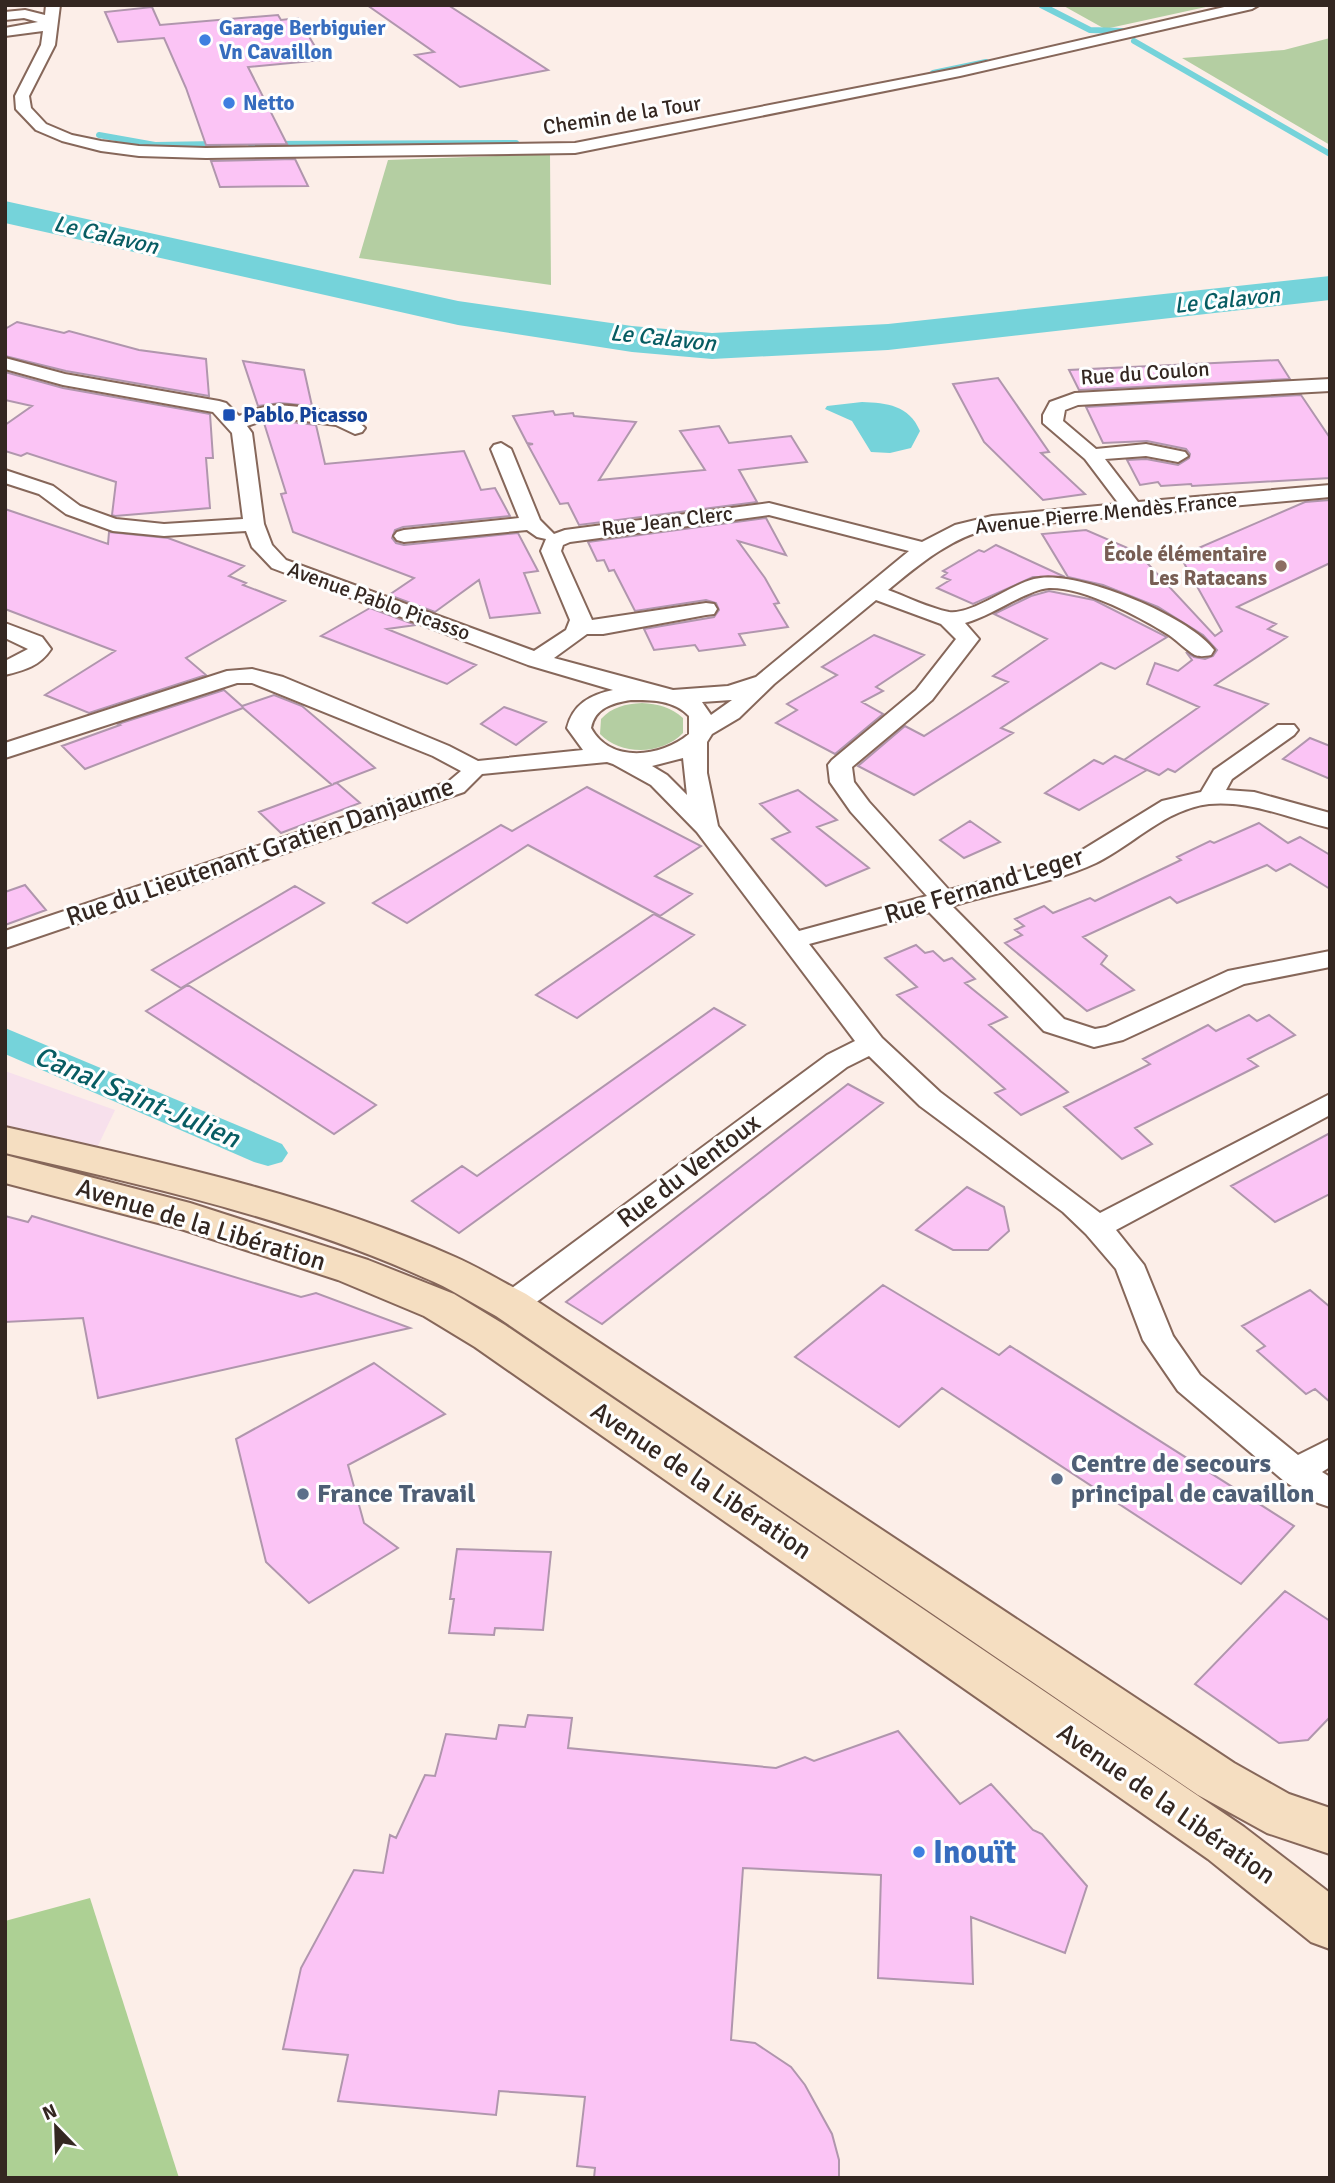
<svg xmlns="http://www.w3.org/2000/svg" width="1335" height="2183" viewBox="0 0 1335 2183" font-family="Signika,sans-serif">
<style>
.commercial{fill:#f7e0ec}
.green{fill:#b4cea2}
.forest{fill:#add094}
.water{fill:#75d3da}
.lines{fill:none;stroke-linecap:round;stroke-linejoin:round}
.stream{stroke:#75d3da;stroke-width:6}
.canal{fill:#75d3da;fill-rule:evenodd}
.river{fill:#75d3da;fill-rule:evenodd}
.building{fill:#fbc4f5;stroke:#b096ad;stroke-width:2}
.street-casing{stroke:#86675a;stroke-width:4}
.secondary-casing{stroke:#86675a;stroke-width:4}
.street{fill:#fff;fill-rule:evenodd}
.secondary{fill:#f5dec1;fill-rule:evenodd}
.shop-dot{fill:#3f7fe0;stroke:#fefefe;stroke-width:2.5}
.transit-dot{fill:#1a4fb4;stroke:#fefefe;stroke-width:2.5}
.education-dot{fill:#8d6e63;stroke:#fefefe;stroke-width:2.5}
.service-dot{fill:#5c6f8a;stroke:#fefefe;stroke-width:2.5}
.labels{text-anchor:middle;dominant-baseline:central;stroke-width:6;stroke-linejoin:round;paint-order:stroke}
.far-shop-label{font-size:21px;font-weight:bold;fill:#366cbe;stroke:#fefefe;text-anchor:start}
.far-street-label{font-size:21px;fill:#342721;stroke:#fefefe}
.far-transit-label{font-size:21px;font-weight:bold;fill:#164399;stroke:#fefefe;text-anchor:start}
.far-education-label{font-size:21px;font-weight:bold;fill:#785e54;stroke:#fefefe;text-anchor:end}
.far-water-label{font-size:23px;font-style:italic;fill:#075c62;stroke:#fefefe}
.street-label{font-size:26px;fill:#342721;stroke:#fefefe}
.service-label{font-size:26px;font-weight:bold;fill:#4e5e75;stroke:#fefefe;text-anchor:start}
.water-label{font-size:28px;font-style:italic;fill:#075c62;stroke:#fefefe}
.near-shop-label{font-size:32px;font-weight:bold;fill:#366cbe;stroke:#fefefe;text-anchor:start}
</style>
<rect width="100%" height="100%" fill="#fceee8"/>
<path class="commercial" d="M 5,1071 L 115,1110 L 94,1154 L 5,1131 Z"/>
<path class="green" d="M 1062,5 L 1215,5 L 1105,29 Z
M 1330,38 L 1330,145 L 1182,58 L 1284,50 Z
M 550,154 L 551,285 L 359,258 L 388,160 Z
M 642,703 C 658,704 671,707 683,718 L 683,733 C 662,755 621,756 600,734 L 601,719 C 612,707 625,704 642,703 Z"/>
<path class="forest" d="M 90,1898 L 179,2178 L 5,2178 L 5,1921 Z"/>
<path class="water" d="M 862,402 C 887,403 909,405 920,431 L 911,448 L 890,453 L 871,452 L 852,421 L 825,409 L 827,406 Z"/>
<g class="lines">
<path class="stream" d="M 1041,5 L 1090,30 L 1122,31
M 1134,41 L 1330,154
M 933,73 L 986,62
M 99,135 L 155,145 L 218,144
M 251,144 L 516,143"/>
<path class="canal" d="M 5,1028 L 282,1144 L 288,1153 L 282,1162 L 268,1166 L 254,1162 L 5,1054 Z"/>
<path class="river" d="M 5,201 L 458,301 L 632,326 L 712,333 L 888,324 L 1330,276 L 1330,300 L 888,350 L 712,359 L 632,352 L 458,325 L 5,223 Z"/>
</g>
<path class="building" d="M 367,5 L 448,5 L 548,70 L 460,87 L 415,55 L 434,52 Z
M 152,7 L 160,25 L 278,15 L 281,20 L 298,18 L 323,60 L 248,67 L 287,144 L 206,145 L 186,88 L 164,38 L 118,42 L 105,12 Z
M 295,159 L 308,186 L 220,187 L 211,161 Z
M 17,322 L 64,333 L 69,331 L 139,350 L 206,359 L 209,396 L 66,371 L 5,356 L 5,329 Z
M 1278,360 L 1290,379 L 1079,390 L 1069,370 Z
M 243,361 L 304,370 L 312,406 L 280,403 L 258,406 Z
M 5,372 L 63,388 L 210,414 L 213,458 L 206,458 L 210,508 L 115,516 L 112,515 L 116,482 L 27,453 L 21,456 L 5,451 L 5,425 L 32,406 L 5,400 Z
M 998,378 L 1049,452 L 1041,453 L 1085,494 L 1043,500 L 984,442 L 953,384 Z
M 1301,395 L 1330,438 L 1330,478 L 1192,486 L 1191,484 L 1161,486 L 1158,482 L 1140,485 L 1127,460 L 1146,459 L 1178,465 L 1189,458 L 1190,454 L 1186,449 L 1147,441 L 1103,443 L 1086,407 Z
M 553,411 L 555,415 L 573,413 L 574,416 L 636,422 L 599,480 L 705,470 L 680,431 L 719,426 L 729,443 L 791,436 L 807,462 L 739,470 L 757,502 L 579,525 L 568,503 L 560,504 L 528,445 L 533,444 L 527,443 L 513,416 Z
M 274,420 L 316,425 L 325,464 L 464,451 L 481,490 L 495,488 L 510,516 L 403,527 L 395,530 L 392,538 L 396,543 L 404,545 L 518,533 L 538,571 L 524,573 L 540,613 L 490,618 L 479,580 L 435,612 L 389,595 L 414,578 L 293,532 L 281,494 L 286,493 L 264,423 Z
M 1330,500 L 1330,563 L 1237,607 L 1276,624 L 1268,629 L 1287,637 L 1215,685 L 1268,704 L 1175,772 L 1168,769 L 1159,775 L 1124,760 L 1199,707 L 1147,684 L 1155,663 L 1178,671 L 1192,660 L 1186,652 L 1194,657 L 1205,659 L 1213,656 L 1217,650 L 1203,635 L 1158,607 L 1103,585 L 1068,577 L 1042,534 L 1086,530 L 1137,552 L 1215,636 L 1222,631 L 1180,556 L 1305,502 Z
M 5,509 L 108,544 L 109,532 L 168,538 L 244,566 L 229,576 L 246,583 L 243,585 L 285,601 L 186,658 L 206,675 L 89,713 L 45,695 L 115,651 L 5,609 Z
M 766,518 L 786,555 L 738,541 L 765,578 L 779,603 L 774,604 L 788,627 L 739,634 L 745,645 L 699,651 L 695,645 L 654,650 L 644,629 L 714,617 L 719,610 L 716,603 L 706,600 L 635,611 L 614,570 L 609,571 L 604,560 L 597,561 L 588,542 Z
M 996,545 L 1065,577 L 1033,577 L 973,604 L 937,588 L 950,580 L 942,577 L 947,573 L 943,571 L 979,550 L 984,552 Z
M 1049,591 L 1094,600 L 1167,637 L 1115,669 L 1101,663 L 1001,728 L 1013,733 L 914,795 L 858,766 L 905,726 L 924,736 L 1008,682 L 993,676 L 1047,639 L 994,614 L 1031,596 Z
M 370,608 L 416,625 L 387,629 L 476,665 L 447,684 L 321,636 Z
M 874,635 L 924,655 L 876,687 L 883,691 L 862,702 L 883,714 L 835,754 L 776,723 L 797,710 L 787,704 L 837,675 L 822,667 Z
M 224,690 L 242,706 L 274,695 L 302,706 L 375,768 L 333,784 L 337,783 L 360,803 L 281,833 L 259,812 L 332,785 L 243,708 L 85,769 L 62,746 L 120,725 L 118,724 Z
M 504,707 L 546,722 L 516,745 L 481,724 Z
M 1310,738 L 1330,746 L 1330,779 L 1283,759 Z
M 1115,756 L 1147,770 L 1079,810 L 1045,793 L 1094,760 L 1103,764 Z
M 587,787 L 701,846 L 655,876 L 692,894 L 660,916 L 528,845 L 407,923 L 373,903 L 501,825 L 512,831 Z
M 798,790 L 837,820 L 817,827 L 869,868 L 826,886 L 772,839 L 790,832 L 760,804 Z
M 970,821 L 1000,842 L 964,858 L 940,840 Z
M 1259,823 L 1288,843 L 1300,837 L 1330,855 L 1330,889 L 1290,864 L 1276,871 L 1267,865 L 1177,903 L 1170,897 L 1083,937 L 1107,956 L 1101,964 L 1134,990 L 1087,1011 L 1005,943 L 1022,935 L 1015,930 L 1024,926 L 1015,919 L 1044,906 L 1053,913 L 1090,898 L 1095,901 L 1181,860 L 1177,857 L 1210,841 L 1214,843 Z
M 25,885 L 46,910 L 5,925 L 5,892 Z
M 295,886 L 324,903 L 181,988 L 152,970 Z
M 654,914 L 694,935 L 577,1018 L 536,995 Z
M 916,945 L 925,953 L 933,951 L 944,961 L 952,958 L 975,979 L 965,983 L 1007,1017 L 989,1025 L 1068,1092 L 1021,1115 L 995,1093 L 1005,1089 L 897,995 L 917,987 L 885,958 Z
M 188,985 L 376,1105 L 334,1134 L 146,1011 Z
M 714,1008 L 745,1025 L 459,1233 L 412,1201 L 462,1166 L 477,1176 Z
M 1249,1015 L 1257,1021 L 1269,1015 L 1295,1035 L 1248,1059 L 1258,1066 L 1135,1128 L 1152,1144 L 1122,1159 L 1064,1107 L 1150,1064 L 1143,1059 L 1208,1025 L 1216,1031 Z
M 848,1084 L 883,1103 L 602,1324 L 566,1302 Z
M 1330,1133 L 1330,1194 L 1275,1222 L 1231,1186 Z
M 967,1187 L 1004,1207 L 1009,1231 L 988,1250 L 953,1250 L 916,1230 Z
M 5,1216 L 28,1222 L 32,1216 L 301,1297 L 316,1293 L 410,1328 L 98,1398 L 83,1318 L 5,1322 Z
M 883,1285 L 999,1355 L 1010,1346 L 1294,1526 L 1241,1584 L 942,1388 L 899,1427 L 795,1357 Z
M 1310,1290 L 1330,1307 L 1330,1402 L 1315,1389 L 1306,1394 L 1257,1351 L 1265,1346 L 1242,1326 Z
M 374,1363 L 445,1414 L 348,1465 L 364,1523 L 398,1548 L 309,1603 L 266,1562 L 236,1439 Z
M 457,1549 L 551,1552 L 543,1630 L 495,1628 L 494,1635 L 449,1633 L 454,1599 L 450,1599 Z
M 1285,1591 L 1330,1621 L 1330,1717 L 1308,1740 L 1279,1743 L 1195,1684 Z
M 528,1715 L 572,1718 L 568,1748 L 776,1768 L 805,1757 L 814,1761 L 898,1731 L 960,1804 L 991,1784 L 1033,1830 L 1042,1834 L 1087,1886 L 1065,1953 L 971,1917 L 973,1984 L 878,1978 L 881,1875 L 743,1868 L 731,2040 L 755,2043 L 791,2067 L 805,2085 L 832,2134 L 839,2160 L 839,2178 L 594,2178 L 595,2168 L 577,2166 L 585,2097 L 499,2091 L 496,2115 L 338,2101 L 348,2055 L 283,2049 L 301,1968 L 354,1870 L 383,1873 L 390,1835 L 396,1838 L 425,1775 L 435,1776 L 446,1734 L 496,1739 L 499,1725 L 525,1727 Z"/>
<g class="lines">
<g class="street-casing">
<path id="street" d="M 46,5 L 60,5 L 55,45 L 29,96 L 31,108 L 46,124 L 72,135 L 101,141 L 139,146 L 206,148 L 575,143 L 960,68 L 1233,5 L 1259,5 L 1252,9 L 960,76 L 575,153 L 206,158 L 139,156 L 101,151 L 62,141 L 36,130 L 16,109 L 15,96 L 41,45 L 43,31 L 5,36 L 5,28 L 38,22 L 24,18 L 5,20 L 5,12 L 25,10 L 45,15 Z
M 5,358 L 65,374 L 219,401 L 226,403 L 239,416 C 249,412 260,407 271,406 C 289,403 354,414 365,428 L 362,432 L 355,434 L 336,425 L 274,417 L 247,426 L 252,433 L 264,524 L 272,545 L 286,560 L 534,651 L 566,630 L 570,620 L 541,551 L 546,539 L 537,537 L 527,530 L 404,542 L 397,540 L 394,536 L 397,532 L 404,530 L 519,518 L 491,449 L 494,445 L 501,443 L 511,449 L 540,520 L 554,534 L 565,530 L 769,503 L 922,542 L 955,525 L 992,516 L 1119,504 L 1085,459 L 1043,423 L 1043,415 L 1050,402 L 1075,393 L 1330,379 L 1330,391 L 1078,405 L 1065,410 L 1063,421 L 1096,449 L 1146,444 L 1185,452 L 1188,456 L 1178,462 L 1146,456 L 1105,459 L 1138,502 L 1330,485 L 1330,497 L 992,528 C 950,538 921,563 888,590 C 907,597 929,608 949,612 C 972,615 1010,585 1034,579 C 1074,568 1190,616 1214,650 L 1211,655 C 1206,656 1200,657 1195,655 C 1186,650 1178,641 1169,635 C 1140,617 1084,587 1049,588 C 1026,590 992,616 965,623 L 979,639 L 932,700 L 852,767 L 854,782 L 869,802 L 949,890 L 1048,864 L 1079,852 L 1162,801 L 1201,792 L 1214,770 L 1278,725 L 1294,725 L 1298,730 L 1294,735 L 1232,779 L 1226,790 L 1254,792 L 1330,813 L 1330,828 C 1291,819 1251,800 1209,804 C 1166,809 1134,844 1096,863 C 1051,884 999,891 952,906 L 1064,1019 L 1095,1029 L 1106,1027 L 1228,971 L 1330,951 L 1330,967 L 1244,984 L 1123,1040 L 1094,1047 L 1044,1031 L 929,912 L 809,944 L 882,1038 L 940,1092 L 1100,1213 L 1330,1094 L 1330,1115 L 1116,1230 L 1144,1265 L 1173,1336 L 1200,1375 L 1298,1455 L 1330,1439 L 1330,1467 L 1322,1472 L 1330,1477 L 1330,1507 L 1318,1503 L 1284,1481 L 1178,1391 L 1143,1340 L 1116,1269 L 1086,1234 L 1063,1212 L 920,1106 L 869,1056 L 847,1067 L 522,1313 L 511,1316 L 500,1313 L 496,1305 L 500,1297 L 827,1055 L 855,1041 L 697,832 L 651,785 L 613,764 L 607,762 L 482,774 L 464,792 L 5,948 L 5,931 L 448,782 L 461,771 L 433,756 L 252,683 L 237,683 L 5,758 L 5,743 L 227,671 L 252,669 L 283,677 L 449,746 L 478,761 L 583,750 L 567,728 C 573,704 590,695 613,690 L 528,665 L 272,568 L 252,547 L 246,531 L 164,536 L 113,531 L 66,514 L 39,494 L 5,483 L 5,470 L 53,486 L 80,506 L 116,519 L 164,524 L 243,519 L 232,433 L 213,412 L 63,385 L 5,369 ZM 769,515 L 909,551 L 756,677 L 728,686 L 673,690 L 554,658 L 587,634 L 603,634 L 706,615 L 714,614 L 717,609 L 714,604 L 706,603 L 592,620 L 561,551 L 563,545 L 570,542 ZM 876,600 L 941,624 L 956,639 L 916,690 L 832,760 L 828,765 L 830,782 L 851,812 L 927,896 L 799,931 L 718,826 L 707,773 L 707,742 L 712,734 L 739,718 L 774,684 ZM 631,700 C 652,700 674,700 689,716 L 689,734 C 661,757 611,764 591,728 C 595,708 612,703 631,700 ZM 732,700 L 711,715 L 702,702 L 731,700 ZM 683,758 L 687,795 L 667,775 L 652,766 Z
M 5,623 L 42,637 L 51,649 C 40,666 25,670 5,675 L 5,661 L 28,649 L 5,638 Z"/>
</g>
<g class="secondary-casing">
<path id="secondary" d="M 5,1127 C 157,1161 313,1194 455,1257 C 480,1268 502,1282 526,1294 L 1234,1763 L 1289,1794 L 1330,1808 L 1330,1854 L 1267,1833 L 1198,1795 L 496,1316 C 472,1303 450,1288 425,1278 C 292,1218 147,1186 5,1153 Z
M 5,1155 L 190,1203 L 368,1260 L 454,1294 L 505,1325 L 1244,1827 L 1330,1893 L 1330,1949 L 1311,1942 L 1208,1859 L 475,1347 L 424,1316 L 338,1280 L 181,1229 L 5,1183 Z"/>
</g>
<use href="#street" class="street"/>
<use href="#secondary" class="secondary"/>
</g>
<g class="shop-dot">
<circle cx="205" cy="40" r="7"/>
<circle cx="229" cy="103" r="7"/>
<circle cx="919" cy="1852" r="7"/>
</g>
<rect class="transit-dot" x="222" y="408" width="14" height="14" rx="3.5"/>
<circle class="education-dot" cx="1281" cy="566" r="7"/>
<g class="service-dot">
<circle cx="1057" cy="1479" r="7"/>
<circle cx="303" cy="1494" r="7"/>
</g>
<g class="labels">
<g class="far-shop-label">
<text x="219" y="28">Garage Berbiguier<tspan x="219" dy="24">Vn Cavaillon</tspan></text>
<text x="243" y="103">Netto</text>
</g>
<g class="far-street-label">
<text transform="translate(622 115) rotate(-9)">Chemin de la Tour</text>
<text transform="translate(1145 373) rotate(-4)">Rue du Coulon</text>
<text transform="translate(1106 513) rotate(-6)">Avenue Pierre Mendès France</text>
<text transform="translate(667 521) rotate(-7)">Rue Jean Clerc</text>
<text transform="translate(379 601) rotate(20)">Avenue Pablo Picasso</text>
</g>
<g class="far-transit-label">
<text x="243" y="415">Pablo Picasso</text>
</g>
<g class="far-education-label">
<text x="1267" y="554">École élémentaire<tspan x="1267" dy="24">Les Ratacans</tspan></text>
</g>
<g class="far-water-label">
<text transform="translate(106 235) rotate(13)">Le Calavon</text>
<text transform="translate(1227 300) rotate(-6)">Le Calavon</text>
<text transform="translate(663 338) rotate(6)">Le Calavon</text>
</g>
<g class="street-label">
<text transform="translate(260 852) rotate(-19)">Rue du Lieutenant Gratien Danjaume</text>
<text transform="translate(984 886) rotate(-17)">Rue Fernand Leger</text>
<text transform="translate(689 1171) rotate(-37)">Rue du Ventoux</text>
<text transform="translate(201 1225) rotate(17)">Avenue de la Libération</text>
<text transform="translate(701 1481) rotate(34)">Avenue de la Libération</text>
<text transform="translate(1166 1804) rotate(35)">Avenue de la Libération</text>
</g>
<g class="service-label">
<text x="1071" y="1464">Centre de secours<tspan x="1071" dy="30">principal de cavaillon</tspan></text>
<text x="317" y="1494">France Travail</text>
</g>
<g class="water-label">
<text transform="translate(137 1097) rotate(23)">Canal Saint-Julien</text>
</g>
<g class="near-shop-label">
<text x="933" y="1852">Inouït</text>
</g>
</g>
<rect width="1335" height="2183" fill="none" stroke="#342721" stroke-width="14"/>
<g transform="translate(56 2127) rotate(337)" stroke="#fefefe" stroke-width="5" paint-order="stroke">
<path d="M0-5L12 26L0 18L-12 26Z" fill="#342721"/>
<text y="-10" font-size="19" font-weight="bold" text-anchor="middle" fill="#342721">N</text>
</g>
</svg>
